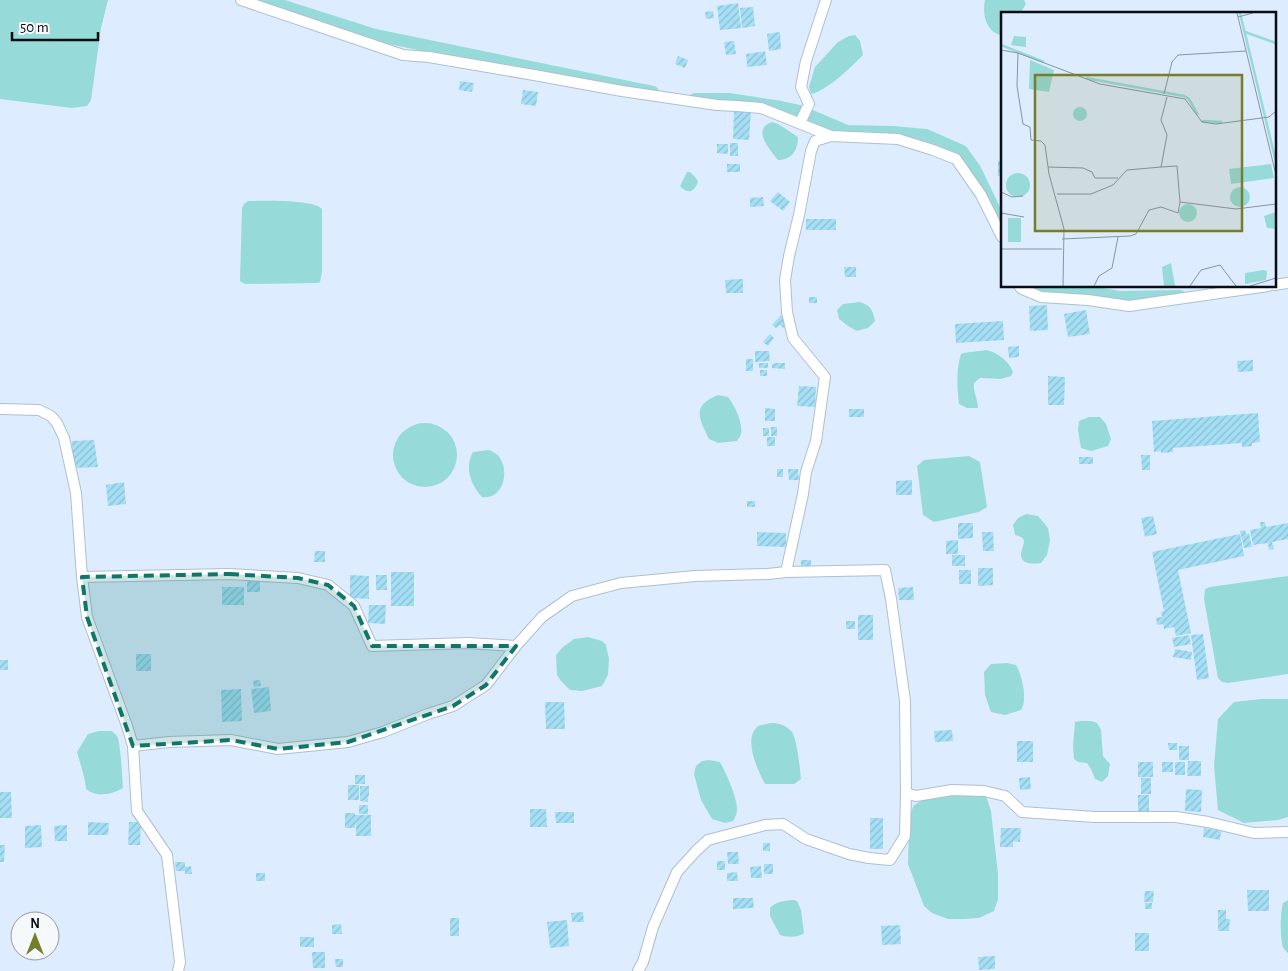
<svg xmlns="http://www.w3.org/2000/svg" width="1288" height="971" viewBox="0 0 1288 971" font-family="'Alegreya Sans',sans-serif">
<style>
.water{fill:#97dada}
.lines{fill:none;stroke-linecap:round;stroke-linejoin:round}
.canal{stroke:#97dada;stroke-width:12}
.building{fill:url(#building-hatch)}
.street-casing{stroke:#afbfd0;stroke-width:12}
.street{stroke:#fff;stroke-width:10}
.marked{fill:#0f766e;fill-opacity:0.2;stroke:#0f766e;stroke-width:4;stroke-dasharray:10 6;stroke-linejoin:round}
.inset-river{fill:none;stroke:#97dada;stroke-width:2.5}
.inset-road{fill:none;stroke:#8893a1;stroke-width:1}
.view{fill:#767e29;fill-opacity:0.15;stroke:#767e29;stroke-width:2.5}
.inset-edge{fill:none;stroke:#080d13;stroke-width:2.5}
</style>
<defs>
<pattern id="building-hatch" width="6" height="6" patternUnits="userSpaceOnUse" patternTransform="scale(1.25)"><rect width="6" height="6" fill="#a4dff5"/><path d="M-1 1l2-2M0 6l6-6M5 7l2-2" fill="none" stroke="#8cbed1"/></pattern>
</defs>
<rect width="100%" height="100%" fill="#ddedff"/>
<path class="water" d="M 0,0 L 108,0 L 101,28 L 91,100 L 87,106 L 72,108 L 0,99 Z
M 985,0 L 1024,0 L 1026,4 L 1020,14 L 1002,14 L 1002,35 C 986,33 982,13 985,0 Z
M 855,35 L 860,41 L 863,55 C 851,67 827,91 811,94 L 809,87 L 815,67 L 838,42 L 849,36 Z
M 772,122 L 778,124 L 798,137 C 798,150 792,160 778,160 C 770,150 751,129 772,122 Z
M 687,172 L 690,172 L 696,178 L 698,182 C 694,192 688,195 680,186 Z
M 248,201 C 263,201 312,199 322,209 L 322,272 L 320,282 L 317,283 L 245,284 L 240,281 L 242,208 L 244,204 Z
M 860,302 C 871,306 873,310 875,321 L 868,328 L 857,331 L 848,326 L 839,319 L 837,310 L 843,304 Z
M 986,350 C 997,352 1009,361 1013,372 L 1011,376 L 1001,379 L 980,378 L 974,383 C 973,392 978,399 978,408 L 967,408 L 959,404 C 957,387 956,371 961,354 C 969,351 977,352 986,350 Z
M 718,395 L 728,397 C 735,406 743,422 741,434 C 740,437 738,439 737,441 L 718,443 L 709,439 C 699,418 691,406 718,395 Z
M 1089,417 L 1100,417 L 1106,424 L 1111,439 L 1108,446 L 1091,451 L 1081,448 L 1078,430 L 1079,421 Z
M393 455a32 32 0 1 1 64 0a32 32 0 1 1-64 0Z
M 489,450 C 494,452 499,455 501,460 C 509,474 502,500 482,497 C 471,485 464,468 473,452 Z
M 969,456 L 980,462 L 987,507 L 979,512 L 934,522 L 923,515 L 917,466 L 924,460 Z
M 1026,514 L 1038,516 L 1048,528 L 1050,540 L 1047,555 L 1041,563 C 1033,564 1020,565 1021,553 C 1022,548 1024,545 1024,540 L 1021,537 L 1015,535 L 1013,525 L 1018,518 Z
M 1288,576 L 1288,674 L 1228,683 L 1222,682 L 1218,678 L 1204,599 L 1205,589 L 1210,587 Z
M 588,637 L 602,641 L 606,645 L 609,659 L 608,675 L 602,686 L 582,691 L 570,690 L 561,681 L 557,675 L 556,655 L 563,647 L 574,639 Z
M 1007,663 L 1016,665 C 1022,675 1028,700 1021,710 L 1005,715 L 991,712 L 985,695 L 984,672 L 991,664 Z
M 1261,699 L 1288,699 L 1288,817 L 1278,820 L 1244,823 L 1218,810 L 1214,766 L 1218,719 L 1234,702 Z
M 1081,721 L 1091,721 L 1097,723 L 1101,730 L 1103,756 L 1110,764 L 1108,776 L 1102,782 L 1095,779 L 1091,769 L 1087,763 L 1078,762 L 1074,759 L 1073,746 L 1075,722 Z
M 771,723 C 779,723 786,725 792,732 C 797,739 800,769 801,779 L 794,784 L 765,784 C 758,771 747,747 753,733 C 754,730 756,728 758,726 Z
M 99,731 L 111,731 C 112,731 116,735 117,736 C 121,744 122,777 123,788 C 111,795 97,798 86,789 C 85,776 80,764 77,752 L 88,734 Z
M 709,760 L 720,762 C 726,773 737,797 737,809 C 737,813 735,818 733,821 L 725,823 L 712,819 L 701,800 L 694,774 L 696,766 L 702,761 Z
M 957,792 L 986,796 L 991,811 L 998,874 L 998,899 L 994,911 L 979,918 L 964,919 L 948,919 L 932,913 L 924,906 L 908,864 L 909,825 L 910,814 L 914,805 L 923,800 Z
M 793,900 L 797,901 L 801,910 L 804,933 C 798,938 787,937 780,935 L 770,916 L 770,908 C 776,901 784,901 793,900 Z
M 1288,900 L 1288,953 C 1286,951 1284,950 1283,947 C 1280,937 1280,913 1283,903 Z"/>
<g class="lines">
<path class="canal" d="M 265,0 L 375,35 L 653,92
M 695,99 L 729,99 L 781,107 L 800,111 L 847,131 L 892,132 L 926,135 L 962,151 L 975,169 L 1002,225
M 1032,286 L 1074,289 L 1119,297 L 1180,296"/>
</g>
<path class="building" d="M 738,3 L 741,28 L 720,30 L 717,6 Z
M 753,7 L 755,26 L 742,28 L 740,8 Z
M 713,11 L 714,18 L 706,19 L 705,12 Z
M 780,32 L 781,49 L 769,51 L 767,34 Z
M 734,41 L 736,54 L 726,55 L 724,42 Z
M 765,51 L 767,65 L 747,67 L 746,54 Z
M 678,56 L 688,60 L 685,68 L 675,64 Z
M 460,81 L 474,83 L 472,92 L 459,90 Z
M 523,90 L 538,92 L 536,106 L 521,104 Z
M 734,111 L 751,111 L 749,140 L 733,139 Z
M 730,143 L 738,143 L 738,156 L 730,156 Z
M 717,144 L 728,144 L 728,154 L 717,153 Z
M 998,161 L 1002,161 L 1002,176 L 998,176 Z
M 727,164 L 740,164 L 740,172 L 727,172 Z
M 778,192 L 790,202 L 783,211 L 770,201 Z
M 763,197 L 764,206 L 750,207 L 750,198 Z
M 806,219 L 836,219 L 836,230 L 806,230 Z
M 844,267 L 856,267 L 856,277 L 845,277 Z
M 743,279 L 743,293 L 726,293 L 725,280 Z
M 809,297 L 817,297 L 817,303 L 809,303 Z
M 1047,305 L 1048,330 L 1030,331 L 1029,306 Z
M 1086,310 L 1090,334 L 1068,337 L 1064,314 Z
M 781,315 L 788,322 L 783,328 L 780,325 L 776,328 L 772,325 Z
M 1003,321 L 1004,340 L 956,343 L 955,324 Z
M 770,334 L 774,338 L 768,346 L 763,342 Z
M 1019,346 L 1019,357 L 1009,358 L 1008,347 Z
M 755,351 L 769,351 L 770,361 L 755,362 Z
M 746,359 L 753,359 L 753,371 L 746,371 Z
M 1253,360 L 1253,371 L 1238,372 L 1237,361 Z
M 759,363 L 768,363 L 768,368 L 759,368 Z
M 776,363 L 785,363 L 785,369 L 772,368 L 772,364 Z
M 760,370 L 767,370 L 767,376 L 760,376 Z
M 1048,376 L 1065,377 L 1064,405 L 1048,405 Z
M 799,386 L 816,387 L 815,407 L 797,406 Z
M 765,408 L 775,409 L 775,421 L 765,421 Z
M 849,409 L 864,409 L 864,417 L 849,417 Z
M 1258,413 L 1260,442 L 1252,443 L 1252,446 L 1242,447 L 1242,443 L 1173,448 L 1173,452 L 1161,453 L 1161,451 L 1154,452 L 1152,421 Z
M 771,427 L 777,427 L 777,436 L 771,436 Z
M 763,428 L 769,428 L 769,436 L 763,436 Z
M 767,437 L 775,437 L 775,446 L 767,446 Z
M 94,440 L 98,467 L 73,468 L 72,441 Z
M 1141,455 L 1150,455 L 1150,470 L 1142,470 Z
M 1079,457 L 1093,457 L 1093,464 L 1079,464 Z
M 777,469 L 783,469 L 783,477 L 777,477 Z
M 788,469 L 798,469 L 799,480 L 789,480 Z
M 912,480 L 912,495 L 896,495 L 896,481 Z
M 124,482 L 126,504 L 108,506 L 106,485 Z
M 747,501 L 755,501 L 755,507 L 747,507 Z
M 1153,516 L 1157,534 L 1145,537 L 1141,518 Z
M 1260,522 L 1265,522 L 1266,527 L 1288,523 L 1288,539 L 1272,542 L 1274,549 L 1269,550 L 1268,543 L 1253,545 L 1250,530 L 1261,528 Z
M 958,523 L 973,523 L 973,538 L 958,539 Z
M 1245,530 L 1246,534 L 1249,533 L 1252,547 L 1244,548 L 1240,531 Z
M 757,532 L 786,533 L 786,547 L 757,546 Z
M 982,532 L 993,532 L 994,551 L 983,551 Z
M 1240,534 L 1244,556 L 1178,570 L 1191,633 L 1176,636 L 1174,627 L 1164,629 L 1163,624 L 1157,625 L 1156,618 L 1162,617 L 1161,612 L 1164,611 L 1152,552 Z
M 958,540 L 958,554 L 946,554 L 946,541 Z
M 315,551 L 325,551 L 325,562 L 314,562 Z
M 952,555 L 965,555 L 965,566 L 952,566 Z
M 801,560 L 811,560 L 811,569 L 801,569 Z
M 978,568 L 993,568 L 993,585 L 978,586 Z
M 959,570 L 971,570 L 971,584 L 959,584 Z
M 391,572 L 414,572 L 414,606 L 391,606 Z
M 350,575 L 369,576 L 369,599 L 350,598 Z
M 376,575 L 387,575 L 387,590 L 376,590 Z
M 247,581 L 260,581 L 260,592 L 247,592 Z
M 222,587 L 244,587 L 244,605 L 222,605 Z
M 913,587 L 914,600 L 899,600 L 898,588 Z
M 369,605 L 386,605 L 385,624 L 368,623 Z
M 858,615 L 873,615 L 873,640 L 858,640 Z
M 846,621 L 855,621 L 855,629 L 846,629 Z
M 1203,634 L 1209,678 L 1197,680 L 1191,635 Z
M 1189,635 L 1191,644 L 1174,647 L 1172,638 Z
M 1175,649 L 1192,652 L 1191,660 L 1173,657 Z
M 136,654 L 151,654 L 151,671 L 136,671 Z
M 0,660 L 8,660 L 8,670 L 0,670 Z
M 260,680 L 261,686 L 254,687 L 253,681 Z
M 269,687 L 271,711 L 254,713 L 251,689 Z
M 241,689 L 242,721 L 222,722 L 221,690 Z
M 545,702 L 564,702 L 565,729 L 546,729 Z
M 952,730 L 953,741 L 935,742 L 934,731 Z
M 1017,741 L 1033,741 L 1033,762 L 1017,762 Z
M 1168,743 L 1177,743 L 1177,750 L 1169,750 Z
M 1179,746 L 1189,746 L 1189,760 L 1179,760 Z
M 1188,761 L 1201,761 L 1201,776 L 1187,776 Z
M 1138,762 L 1153,762 L 1153,777 L 1138,777 Z
M 1162,762 L 1173,762 L 1173,772 L 1162,772 Z
M 1175,762 L 1185,762 L 1185,775 L 1175,775 Z
M 355,775 L 365,775 L 365,784 L 355,784 Z
M 1030,777 L 1031,789 L 1020,790 L 1019,778 Z
M 1141,778 L 1151,778 L 1151,794 L 1141,794 Z
M 348,785 L 359,785 L 359,800 L 348,800 Z
M 360,786 L 369,786 L 369,796 L 360,796 Z
M 1186,789 L 1202,790 L 1201,812 L 1185,811 Z
M 0,792 L 11,792 L 12,818 L 0,818 Z
M 1138,795 L 1149,795 L 1149,813 L 1138,813 Z
M 360,796 L 368,796 L 368,802 L 360,801 Z
M 359,805 L 368,805 L 368,814 L 359,814 Z
M 530,809 L 546,809 L 547,827 L 530,827 Z
M 555,812 L 574,812 L 574,823 L 556,823 Z
M 345,813 L 355,813 L 355,815 L 371,815 L 371,836 L 356,836 L 356,821 L 355,828 L 345,828 Z
M 870,818 L 883,818 L 883,849 L 870,849 Z
M 88,822 L 109,823 L 108,835 L 88,835 Z
M 129,822 L 141,822 L 140,845 L 128,845 Z
M 41,825 L 42,847 L 25,848 L 25,826 Z
M 67,825 L 67,841 L 55,841 L 54,826 Z
M 1001,828 L 1021,828 L 1020,842 L 1013,841 L 1013,847 L 1000,847 Z
M 1204,828 L 1221,831 L 1220,840 L 1203,837 Z
M 763,843 L 770,843 L 770,851 L 763,851 Z
M 0,845 L 5,845 L 4,862 L 0,862 Z
M 727,852 L 738,852 L 739,864 L 728,864 Z
M 717,861 L 725,861 L 725,870 L 717,870 Z
M 175,862 L 185,862 L 185,867 L 191,866 L 192,874 L 185,874 L 185,871 L 176,871 Z
M 764,864 L 773,864 L 773,874 L 764,874 Z
M 761,866 L 762,878 L 751,878 L 750,867 Z
M 737,872 L 738,881 L 727,881 L 727,873 Z
M 256,873 L 265,873 L 265,881 L 256,881 Z
M 1247,890 L 1269,890 L 1269,911 L 1248,911 Z
M 1145,891 L 1154,891 L 1153,902 L 1144,902 Z
M 733,898 L 753,898 L 754,908 L 733,909 Z
M 1145,903 L 1152,903 L 1152,909 L 1145,909 Z
M 1218,910 L 1226,910 L 1226,919 L 1230,919 L 1229,931 L 1218,931 Z
M 583,912 L 584,922 L 572,922 L 571,913 Z
M 450,918 L 459,918 L 459,936 L 450,936 Z
M 567,920 L 569,946 L 550,948 L 547,922 Z
M 341,924 L 342,934 L 332,934 L 332,925 Z
M 900,925 L 901,944 L 882,945 L 881,926 Z
M 1135,933 L 1149,933 L 1149,951 L 1135,951 Z
M 300,937 L 314,937 L 314,947 L 300,947 Z
M 312,952 L 325,952 L 325,968 L 313,968 Z
M 995,956 L 995,969 L 979,970 L 978,957 Z
M 335,959 L 343,959 L 343,967 L 336,967 Z"/>
<g class="lines">
<g class="street-casing">
<path id="street" d="M 241,0 L 403,55 L 429,57 L 534,75 L 622,91 L 717,105 L 737,106 L 761,108 L 831,136 L 898,139 L 933,150 L 956,159 L 981,195 L 1002,237
M 800,123 L 809,104 L 801,87 L 806,61 L 826,0
M 1274,285 L 1288,283
M 1019,286 L 1022,289 L 1041,297 L 1088,300 L 1129,306 L 1268,286
M 0,409 L 39,410 L 51,416 L 57,423 L 64,438 L 76,493 L 82,577 L 87,617 L 127,726 L 133,746 L 137,811 L 167,855 L 180,962 L 178,971
M 786,572 L 885,570 L 891,599 L 905,701 L 906,793 L 916,796 L 952,790 L 984,791 L 1005,796 L 1022,812 L 1095,817 L 1176,817 L 1208,822 L 1254,833 L 1288,832
M 82,577 L 229,574 L 298,578 L 328,585 L 354,606 L 372,646 L 468,643 L 516,646
M 133,746 L 169,742 L 231,740 L 278,749 L 348,742 L 383,732 L 428,714 L 453,706 L 486,685 L 516,646 L 542,617 L 572,596 L 621,583 L 695,576 L 768,574 L 786,572 L 803,494 L 806,472 L 816,441 L 825,377 L 793,338 L 787,312 L 785,280 L 789,256 L 799,215 L 811,151 L 815,141 L 831,136
M 638,971 L 643,962 L 653,927 L 677,872 L 697,850 L 708,840 L 765,825 L 783,824 L 806,839 L 849,854 L 869,858 L 890,860 L 905,836 L 906,793"/>
</g>
<use href="#street" class="street"/>
</g>
<path class="marked" d="M 229,574 L 298,578 L 328,585 L 354,606 L 372,646 L 516,646 L 486,685 L 453,706 L 348,742 L 278,749 L 231,740 L 133,746 L 87,617 L 82,577 Z"/>
<g transform="translate(1001 12)">
<rect width="275" height="275" fill="#ddedff"/>
<path d="M 13,24 L 25,25 L 25,35 L 10,33 ZM 29,48 L 53,58 L 48,80 L 28,77 ZM72 102a7 7 0 1 1 14 0a7 7 0 1 1-14 0ZM 270,152 L 273,166 L 230,172 L 228,157 ZM5 173a12 12 0 1 1 24 0a12 12 0 1 1-24 0ZM229 185a10 10 0 1 1 20 0a10 10 0 1 1-20 0ZM178 201a9 9 0 1 1 18 0a9 9 0 1 1-18 0ZM 275,200 L 275,217 L 266,216 L 263,204 ZM 7,206 L 20,206 L 20,230 L 7,230 ZM 170,251 L 174,274 L 163,274 L 161,255 ZM 262,258 L 266,259 L 265,268 L 244,272 L 244,261 Z" fill="#97dada"/>
<path class="inset-river" d="M 239,1 L 275,150M 244,20 L 275,31M 0,33 L 43,50M 85,66 L 183,84 L 188,87 L 197,103M 201,109 L 221,110"/>
<path class="inset-road" d="M 236,1 L 275,163M 237,5 L 252,1M 0,38 L 17,41 L 16,74 L 22,112 L 29,115 L 30,128 L 40,129 L 44,133 L 48,162 L 63,217 L 62,274M 17,41 L 99,72 L 184,87 L 201,110 L 215,112 L 268,105 L 275,99M 163,82 L 171,50 L 177,43 L 245,39M 47,155 L 82,156 L 91,160 L 94,166 L 117,166M 160,155 L 176,154 L 179,190 L 235,197 L 275,192M 0,180 L 11,185 L 22,184M 56,182 L 90,182 L 112,173 L 126,158 L 160,155 L 166,123 L 160,108 L 166,85M 0,201 L 23,205M 61,227 L 129,224 L 135,222 L 148,198 L 160,195 L 177,201 L 179,190M 0,237 L 61,237M 93,274 L 98,264 L 111,256 L 117,225M 189,274 L 200,258 L 219,253 L 235,274M 249,274 L 275,266"/>
<path class="view" d="M 34,63 L 241,63 L 241,219 L 34,219 Z"/>
<rect width="275" height="275" class="inset-edge"/>
</g>
<g transform="translate(35 936)"><circle r="24" fill="#f6f9fc" stroke="#979b9f"/>
<path d="M0-4L9 19L0 12L-9 19Z" fill="#767e29"/>
<text y="-8" font-size="14" font-weight="bold" text-anchor="middle" fill="#080d13">N</text>
</g>
<path d="M12 32v8h86v-8" fill="none" stroke="#080d13" stroke-width="2.5"/>
<text x="20" y="32" font-size="15" fill="#080d13" stroke="#f6f9fc" stroke-width="4" paint-order="stroke">50 m</text>
</svg>
